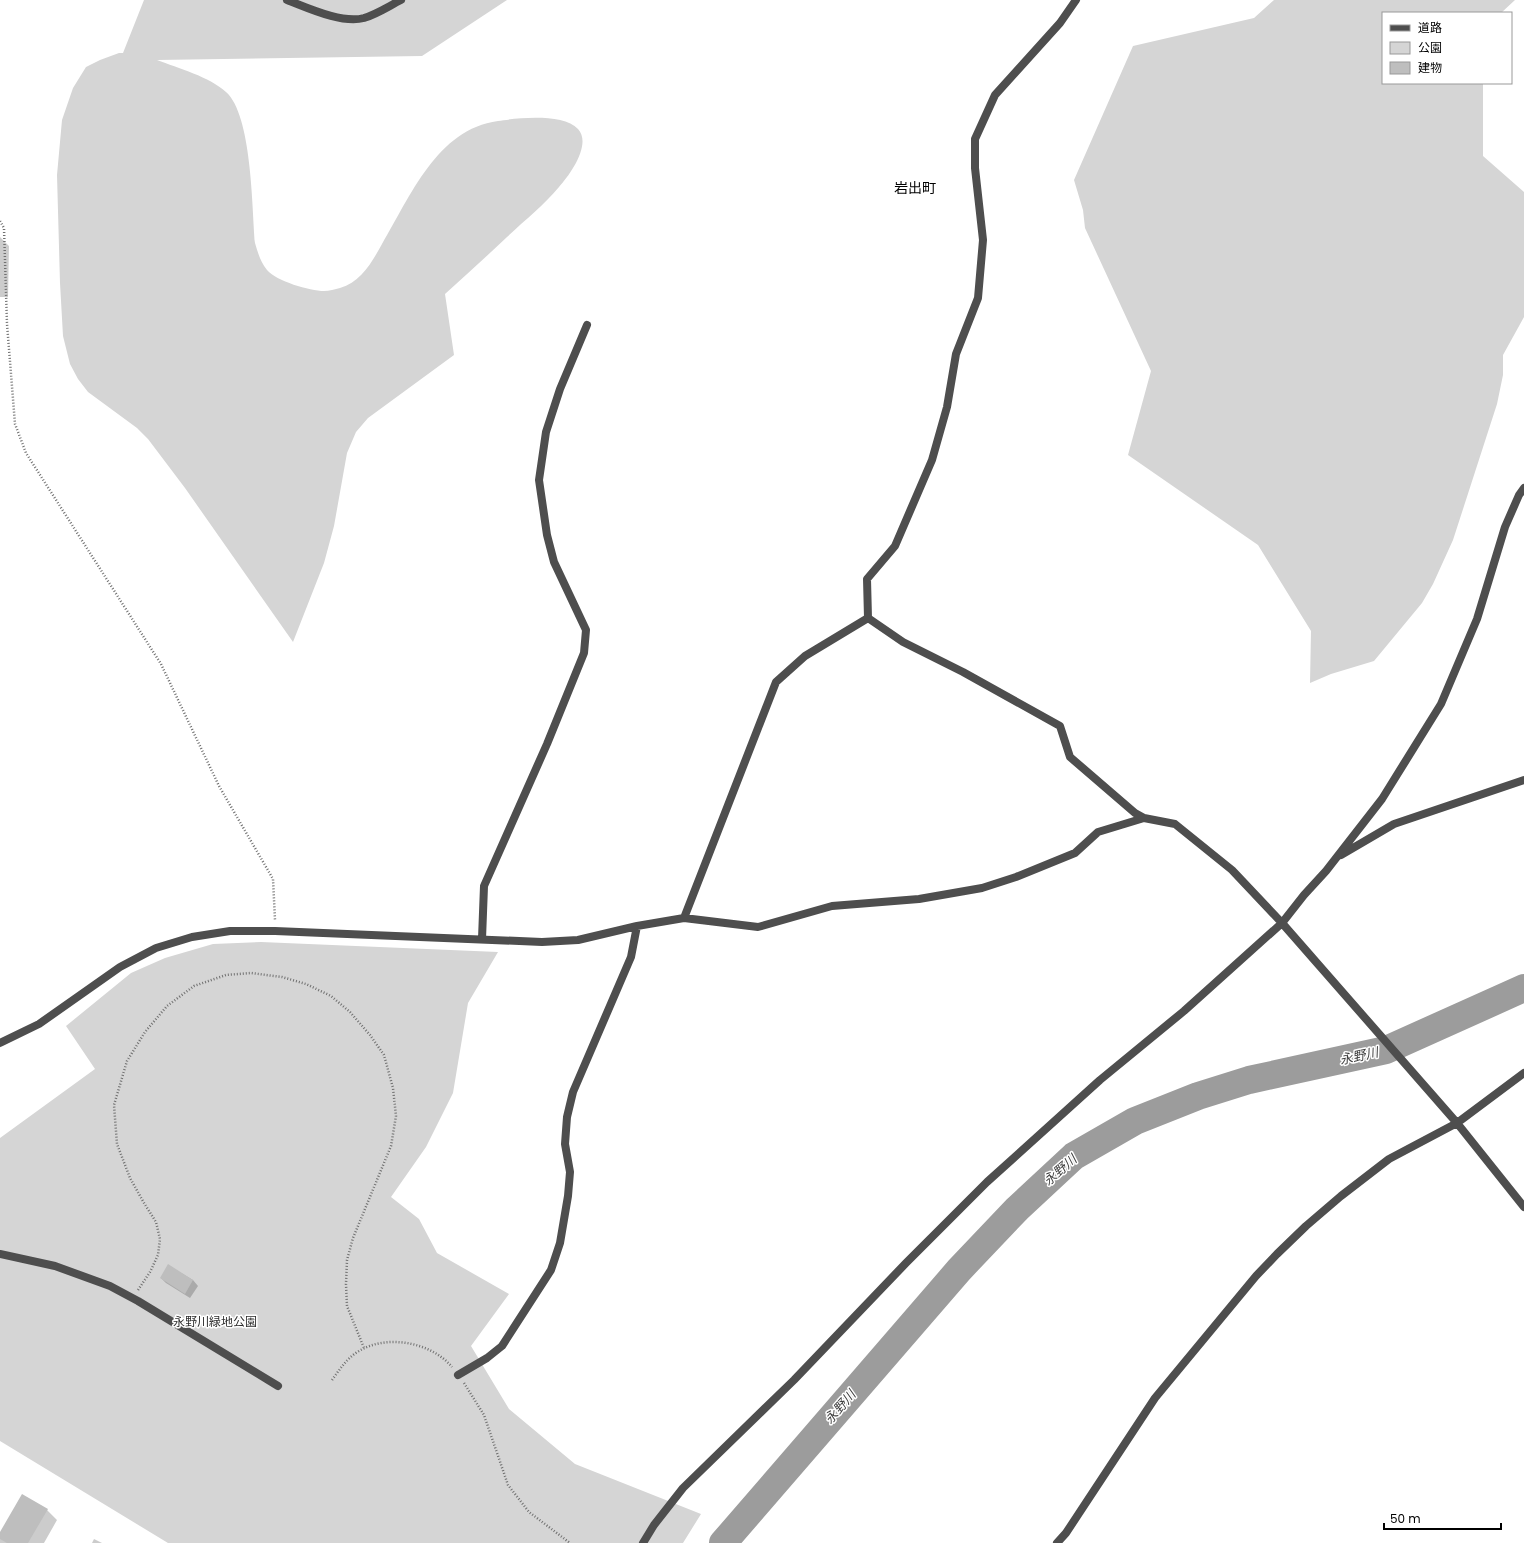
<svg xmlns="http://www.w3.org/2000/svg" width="1524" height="1543" viewBox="0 0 1524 1543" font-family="Poppins,'Noto Sans JP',sans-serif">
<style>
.green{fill:#d5d5d5}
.shadow{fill:#0003}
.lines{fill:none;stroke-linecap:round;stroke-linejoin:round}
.river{stroke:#9c9c9c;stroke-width:28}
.building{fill:#bebebe}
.path{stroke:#707070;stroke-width:2.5;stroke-dasharray:1 2;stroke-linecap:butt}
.service{stroke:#4e4e4e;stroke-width:8}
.minor{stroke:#4e4e4e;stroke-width:8}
.tertiary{stroke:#4e4e4e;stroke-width:8}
.labels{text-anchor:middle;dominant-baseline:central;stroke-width:3;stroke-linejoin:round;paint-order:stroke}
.park-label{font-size:12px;fill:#2c2c2c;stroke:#fff}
.water-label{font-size:13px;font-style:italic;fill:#3d3d3d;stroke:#fff}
.quarter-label{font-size:14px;fill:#000;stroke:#fff}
</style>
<rect width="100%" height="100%" fill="#fff"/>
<path class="green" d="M 144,0 L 507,0 L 422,56 L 157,60 C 178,68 210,77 226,92 C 252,115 252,207 255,243 C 258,253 260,261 267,270 C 276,281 310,291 324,291 C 329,291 335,289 340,288 C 361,282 372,262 382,244 C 410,197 437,129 498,121 C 517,118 563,113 578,129 C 592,144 570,175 559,187 C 544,205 525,220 507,237 C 487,256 466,275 445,294 L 454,355 L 368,418 L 356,432 L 347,453 L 334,526 L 324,563 L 293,642 L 185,488 L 148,439 L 137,428 L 88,392 L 78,379 L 70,364 L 63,336 L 60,283 L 57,175 L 62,120 L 73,88 L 86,67 L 100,60 L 119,53 L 123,53 Z
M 1274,0 L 1515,0 L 1501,13 L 1383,13 L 1383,83 L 1483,83 L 1483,156 L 1524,192 L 1524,317 L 1503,355 L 1503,375 L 1497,404 L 1453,540 L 1433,584 L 1422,603 L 1374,661 L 1331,674 L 1310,683 L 1311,631 L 1258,545 L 1128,455 L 1151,371 L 1085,228 L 1083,210 L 1074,180 L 1133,46 L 1254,18 Z
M 261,942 L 498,952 L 468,1003 L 453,1093 L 426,1147 L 391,1197 L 419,1219 L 437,1253 L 509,1294 L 471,1346 L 509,1409 L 575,1464 L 701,1514 L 683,1543 L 168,1543 L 0,1441 L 0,1138 L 95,1069 L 66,1026 L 131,973 L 165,958 L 213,944 Z"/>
<path class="shadow" d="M 0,237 L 9,246 L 8,297 L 0,297 Z
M 169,1266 L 193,1280 L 198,1286 L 190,1298 L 166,1283 L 161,1278 Z
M 47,1510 L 57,1520 L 44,1543 L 0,1543 L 0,1534 Z
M 94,1539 L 102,1543 L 92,1543 Z"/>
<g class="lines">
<path class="river" d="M 723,1543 L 959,1270 L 1017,1209 L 1074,1156 L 1135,1121 L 1198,1096 L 1249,1080 L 1386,1050 L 1524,988"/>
</g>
<path class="building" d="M 168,1264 L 193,1280 L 185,1294 L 160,1278 Z
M 22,1494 L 48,1509 L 28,1543 L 7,1543 L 0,1539 L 0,1532 Z"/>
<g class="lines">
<path class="path" d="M 0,221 L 4,228 L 7,324 L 15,424 L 26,453 L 161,664 L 219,786 L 273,879 L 275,920
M 138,1290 L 150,1272 L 158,1255 L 160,1239 L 156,1222 L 144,1203 L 130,1178 L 117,1144 L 114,1105 L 127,1061 L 145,1032 L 167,1006 L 194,986 L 226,975 L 251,973 L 282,977 L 306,984 L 331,996 L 350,1012 L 370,1035 L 384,1055 L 393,1088 L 396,1116 L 391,1146 L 353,1238 L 347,1260 L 346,1284 L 347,1306 L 364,1348
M 332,1380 C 340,1369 347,1358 359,1351 C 387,1334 431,1342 452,1367
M 464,1383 L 484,1415 L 508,1485 L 529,1512 L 570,1543"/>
<path class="service" d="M 287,0 C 308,8 342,24 364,18 C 377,14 389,6 401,0"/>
<path class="minor" d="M 868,618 L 903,642 L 963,672 L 1060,726 L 1070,757 L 1135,813 L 1144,818 L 1175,824 L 1232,870 L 1282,923 L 1457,1123 L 1524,1207
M 868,618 L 867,579 L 895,546 L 932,460 L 947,407 L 956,354 L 978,298 L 983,240 L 975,168 L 975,139 L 995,95 L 1060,23 L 1076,0
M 1341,855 L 1394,824 L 1524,780
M 684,918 L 776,682 L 805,656 L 868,618
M 482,939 L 484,886 L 547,744 L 584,653 L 586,630 L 554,562 L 547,535 L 539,480 L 546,432 L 560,389 L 587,325
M 0,1043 L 39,1024 L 120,967 L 156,948 L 192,937 L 230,931 L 275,931 L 542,942 L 578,940 L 637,926 L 684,918 L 758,927 L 832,906 L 919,899 L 982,888 L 1016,877 L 1075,853 L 1098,832 L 1144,818
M 458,1375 L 487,1358 L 502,1346 L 551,1270 L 560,1243 L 568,1196 L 570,1172 L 565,1144 L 567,1117 L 573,1092 L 631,957 L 637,926
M 643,1543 L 654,1525 L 683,1488 L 794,1380 L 906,1263 L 987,1182 L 1100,1080 L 1184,1011 L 1282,923 L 1304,895 L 1326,871 L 1382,799 L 1441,704 L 1477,619 L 1505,527 L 1519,495 L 1524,488
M 1057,1543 L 1066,1533 L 1155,1398 L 1256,1276 L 1277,1254 L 1306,1226 L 1341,1196 L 1389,1159 L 1457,1123 L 1524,1073"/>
<path class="tertiary" d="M 0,1254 L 55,1266 L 110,1286 L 138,1301 L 278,1386"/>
</g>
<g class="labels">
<g class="park-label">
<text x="215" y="1321">永野川緑地公園</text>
</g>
<g class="water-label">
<text transform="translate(1359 1056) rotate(-12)">永野川</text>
<text transform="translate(1060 1170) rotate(-41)">永野川</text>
<text transform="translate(840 1407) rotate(-49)">永野川</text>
</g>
<g class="quarter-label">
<text x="915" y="188">岩出町</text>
</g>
</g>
<rect x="1382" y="12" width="130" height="72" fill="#ffffff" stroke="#999999"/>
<rect x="1390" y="25" width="20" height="6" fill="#4e4e4e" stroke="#999999"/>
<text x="1418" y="32" font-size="12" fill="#000000">道路</text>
<rect x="1390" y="42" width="20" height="12" fill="#d5d5d5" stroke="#999999"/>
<text x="1418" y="52" font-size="12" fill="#000000">公園</text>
<rect x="1390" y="62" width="20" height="12" fill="#bebebe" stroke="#999999"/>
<text x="1418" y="72" font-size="12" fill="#000000">建物</text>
<path d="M1384 1523v6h117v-6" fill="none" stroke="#000000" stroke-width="2"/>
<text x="1390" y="1523" font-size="12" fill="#000000" stroke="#ffffff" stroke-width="3" paint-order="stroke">50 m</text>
</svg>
